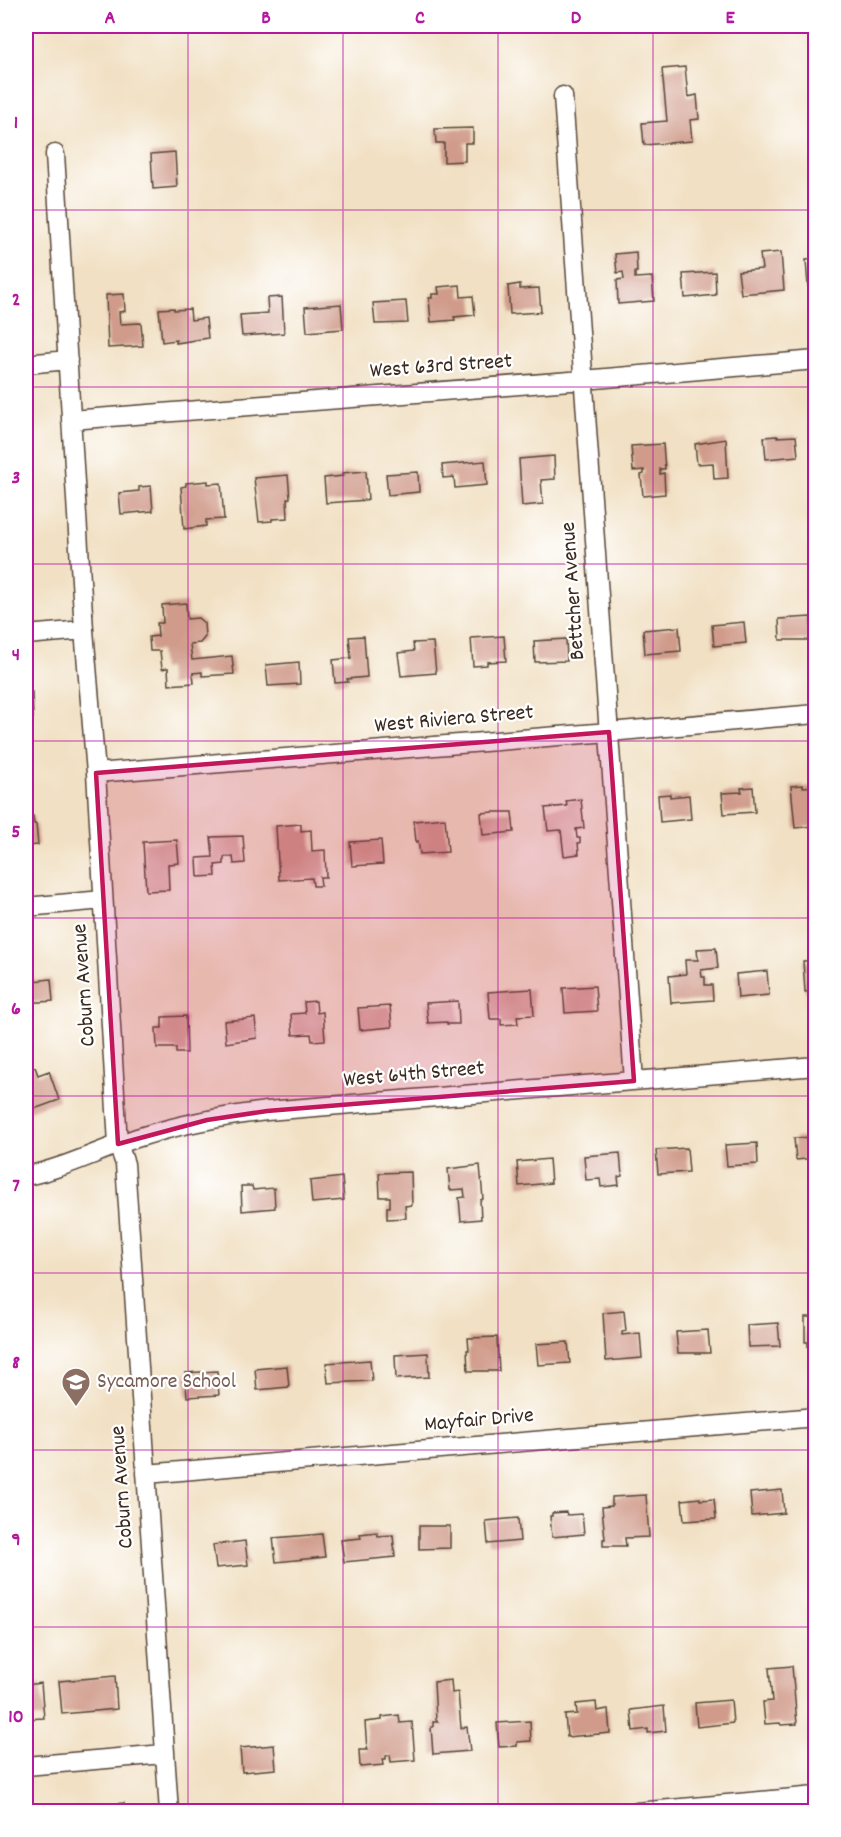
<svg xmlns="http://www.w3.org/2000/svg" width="841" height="1837" viewBox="0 0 841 1837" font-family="Dekko,sans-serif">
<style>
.building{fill:#d09b8b}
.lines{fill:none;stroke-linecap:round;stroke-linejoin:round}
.minor-casing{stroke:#564537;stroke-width:21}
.minor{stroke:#fff;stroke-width:18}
.marked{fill:#c2185b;fill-opacity:0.2;stroke:#c2185b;stroke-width:4.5;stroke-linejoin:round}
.grid{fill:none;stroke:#b5179e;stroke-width:1.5;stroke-opacity:0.55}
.labels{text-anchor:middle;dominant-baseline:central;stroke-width:4.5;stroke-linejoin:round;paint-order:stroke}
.street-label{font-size:22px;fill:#3b2a1e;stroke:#fff}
.education-label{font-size:22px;fill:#785e54;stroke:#fff;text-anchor:start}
.neatline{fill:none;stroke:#b5179e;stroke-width:2}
.grid-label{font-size:20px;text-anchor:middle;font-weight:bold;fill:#b5179e}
</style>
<rect width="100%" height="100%" fill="#fff"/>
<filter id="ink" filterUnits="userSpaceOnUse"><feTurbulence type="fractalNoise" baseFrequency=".0167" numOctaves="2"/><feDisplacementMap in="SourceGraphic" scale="12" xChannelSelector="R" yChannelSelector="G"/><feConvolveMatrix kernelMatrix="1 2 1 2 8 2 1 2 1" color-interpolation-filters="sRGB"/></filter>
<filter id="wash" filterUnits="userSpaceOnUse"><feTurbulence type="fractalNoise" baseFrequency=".008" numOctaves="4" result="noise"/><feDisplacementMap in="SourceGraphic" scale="24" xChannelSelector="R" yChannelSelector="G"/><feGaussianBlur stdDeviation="1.35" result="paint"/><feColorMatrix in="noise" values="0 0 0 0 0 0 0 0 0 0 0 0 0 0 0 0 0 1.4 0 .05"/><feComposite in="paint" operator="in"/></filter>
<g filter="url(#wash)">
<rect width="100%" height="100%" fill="#f1e0c3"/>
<g id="blocks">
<path class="building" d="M 685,67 L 688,97 L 697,95 L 699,119 L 690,120 L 692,141 L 644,145 L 642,123 L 667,121 L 662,69 Z
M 473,128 L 473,143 L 465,143 L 465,161 L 444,162 L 444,143 L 436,143 L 435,129 Z
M 175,152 L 177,187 L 153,189 L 151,154 Z
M 636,252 L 637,272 L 635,272 L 635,278 L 652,277 L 654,301 L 618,304 L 617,280 L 624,279 L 623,272 L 617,273 L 615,254 Z
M 781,252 L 784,290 L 741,294 L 738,271 L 762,269 L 760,254 Z
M 816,259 L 816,285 L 808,286 L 806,260 Z
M 715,272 L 716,295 L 685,298 L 683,274 Z
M 520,284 L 520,289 L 539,288 L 541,312 L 510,314 L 508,286 Z
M 460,285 L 461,297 L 473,296 L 475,315 L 454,317 L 455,320 L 431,322 L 429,298 L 432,298 L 432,294 L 439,294 L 438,287 Z
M 124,294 L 125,311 L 119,312 L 120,324 L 141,323 L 143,346 L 108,348 L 106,295 Z
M 282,297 L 284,333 L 242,336 L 240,315 L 268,313 L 267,298 Z
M 406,301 L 408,323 L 375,324 L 373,303 Z
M 341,304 L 343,329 L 307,332 L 305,307 Z
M 174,308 L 174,310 L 190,309 L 191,320 L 206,318 L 208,338 L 176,343 L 176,340 L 162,342 L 159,309 Z
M 777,436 L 777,437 L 796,436 L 798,456 L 766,459 L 764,437 Z
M 726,439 L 728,478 L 714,479 L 713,463 L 697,464 L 695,444 Z
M 663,444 L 665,469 L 660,469 L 660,474 L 664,473 L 665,494 L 643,496 L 641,475 L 644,474 L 644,470 L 633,471 L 631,446 Z
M 554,456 L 555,479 L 541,480 L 543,504 L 522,506 L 519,459 Z
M 485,461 L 487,485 L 455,488 L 454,477 L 443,478 L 442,465 Z
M 366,471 L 368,500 L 326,503 L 324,478 L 343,476 L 342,473 Z
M 418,472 L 419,492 L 388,495 L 386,474 Z
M 288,475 L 290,498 L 287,499 L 288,518 L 272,519 L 272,521 L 259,522 L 254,478 Z
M 208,481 L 208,484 L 221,483 L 224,519 L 206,520 L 206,526 L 184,529 L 181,487 L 186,486 L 186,483 Z
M 151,486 L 153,511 L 121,514 L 119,493 L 139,491 L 139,487 Z
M 186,603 L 187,619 L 198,618 L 204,623 L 205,637 L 200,643 L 190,644 L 192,660 L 232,656 L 234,674 L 202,676 L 202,672 L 193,673 L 194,683 L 169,685 L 168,668 L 162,669 L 160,651 L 150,651 L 149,637 L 158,636 L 157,623 L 163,623 L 162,605 Z
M 811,617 L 812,640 L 780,640 L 779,619 Z
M 744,622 L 746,643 L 714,646 L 712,625 Z
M 679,627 L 681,651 L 645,654 L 643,630 Z
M 364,636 L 367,677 L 347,679 L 348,682 L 335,683 L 333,660 L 351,658 L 349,637 Z
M 504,636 L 506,661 L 487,662 L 487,665 L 473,666 L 471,638 Z
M 566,639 L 567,661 L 535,662 L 534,641 Z
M 433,642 L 436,673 L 401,676 L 398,653 L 414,651 L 413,643 Z
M 299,662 L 300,684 L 268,686 L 266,665 Z
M 26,692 L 32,692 L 33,718 L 26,718 Z
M 803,785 L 803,787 L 816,786 L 816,819 L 813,820 L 814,826 L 795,828 L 791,786 Z
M 753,787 L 755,812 L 724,814 L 722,793 L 742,792 L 741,788 Z
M 670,794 L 670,797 L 689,795 L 691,819 L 660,822 L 658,795 Z
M 581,799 L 584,828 L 576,829 L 577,838 L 580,838 L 580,843 L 578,843 L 579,854 L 564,856 L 561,830 L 548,831 L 545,808 L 567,806 L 566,801 Z
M 494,812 L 512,812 L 514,832 L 483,835 L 481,813 Z
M 26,816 L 33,816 L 34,824 L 36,824 L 38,845 L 26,846 Z
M 445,818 L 448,852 L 420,854 L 418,841 L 416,842 L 414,821 Z
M 301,824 L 301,831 L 311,830 L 312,851 L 325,850 L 326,877 L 320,877 L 321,886 L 313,886 L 312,878 L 279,880 L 276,826 Z
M 243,836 L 245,863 L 234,864 L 233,857 L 224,857 L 224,864 L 215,865 L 216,876 L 198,877 L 197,858 L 213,857 L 211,837 Z
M 177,840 L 179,863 L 168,864 L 169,890 L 146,891 L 143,842 Z
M 381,840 L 383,864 L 352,866 L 350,842 Z
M 716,948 L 718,968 L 701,970 L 702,977 L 705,977 L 705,985 L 712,985 L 713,1000 L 671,1003 L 669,976 L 686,974 L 685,960 L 698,960 L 697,949 Z
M 816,960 L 816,991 L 805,992 L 803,961 Z
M 767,971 L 769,995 L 738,998 L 736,974 Z
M 33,975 L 33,981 L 51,979 L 53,1001 L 26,1003 L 26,976 Z
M 595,986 L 597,1011 L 565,1013 L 563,988 Z
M 532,989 L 534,1015 L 517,1016 L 518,1024 L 501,1025 L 501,1019 L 490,1019 L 488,992 Z
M 316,1001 L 317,1013 L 323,1012 L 325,1040 L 312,1041 L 311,1034 L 293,1035 L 291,1014 L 305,1013 L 304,1002 Z
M 458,1001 L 459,1024 L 447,1024 L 447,1022 L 428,1023 L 426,1003 Z
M 390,1006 L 392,1027 L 360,1030 L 358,1008 Z
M 186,1016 L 187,1053 L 176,1053 L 176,1048 L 157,1048 L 156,1028 L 162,1028 L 162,1017 Z
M 255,1018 L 257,1038 L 226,1043 L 224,1021 Z
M 35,1067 L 38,1075 L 49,1071 L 59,1100 L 26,1112 L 26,1070 Z
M 816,1137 L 816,1158 L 796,1160 L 794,1138 Z
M 757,1143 L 758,1164 L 727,1166 L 725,1145 Z
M 687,1148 L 689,1172 L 658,1174 L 656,1150 Z
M 620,1153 L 622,1176 L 618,1177 L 619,1185 L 601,1187 L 600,1179 L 586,1180 L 584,1156 Z
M 549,1159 L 551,1183 L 519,1186 L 517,1162 Z
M 480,1165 L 483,1199 L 480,1200 L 481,1219 L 461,1221 L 459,1198 L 465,1197 L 464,1189 L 450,1190 L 448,1169 Z
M 411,1172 L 412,1205 L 405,1206 L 406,1218 L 387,1219 L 387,1207 L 390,1207 L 390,1197 L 380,1197 L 379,1173 Z
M 342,1177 L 344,1200 L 312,1203 L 310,1181 Z
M 241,1186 L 252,1186 L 253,1190 L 274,1188 L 275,1208 L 242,1211 Z
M 624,1311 L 626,1331 L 622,1332 L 622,1335 L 640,1333 L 642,1358 L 606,1361 L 603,1313 Z
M 805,1317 L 816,1317 L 816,1347 L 808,1347 L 808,1342 L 805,1342 Z
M 778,1323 L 780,1346 L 748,1347 L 747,1325 Z
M 708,1330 L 710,1353 L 678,1353 L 676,1332 Z
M 497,1337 L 499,1371 L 468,1371 L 467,1350 L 469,1350 L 468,1338 Z
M 568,1342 L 570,1363 L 538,1365 L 536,1344 Z
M 428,1353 L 429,1377 L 396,1379 L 395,1355 Z
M 370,1360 L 372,1381 L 328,1383 L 326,1363 Z
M 287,1366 L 289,1387 L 257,1390 L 255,1369 Z
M 217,1371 L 219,1395 L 187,1397 L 185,1373 Z
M 782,1490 L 784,1513 L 752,1516 L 750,1493 Z
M 646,1495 L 649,1537 L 625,1538 L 626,1546 L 603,1546 L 603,1539 L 605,1539 L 602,1507 L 612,1506 L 612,1497 Z
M 700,1498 L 700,1500 L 714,1499 L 716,1519 L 684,1521 L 682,1500 Z
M 566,1512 L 567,1515 L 582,1514 L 584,1534 L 552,1537 L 550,1516 L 552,1516 L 552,1513 Z
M 518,1518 L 520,1541 L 488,1544 L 486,1521 Z
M 419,1526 L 450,1526 L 450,1548 L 419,1549 Z
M 377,1532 L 378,1536 L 393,1535 L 395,1557 L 344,1562 L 341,1540 L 361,1538 L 360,1534 Z
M 322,1534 L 325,1557 L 276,1562 L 273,1538 Z
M 245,1541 L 248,1565 L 216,1568 L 213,1545 Z
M 792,1666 L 797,1724 L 781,1725 L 780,1723 L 765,1724 L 763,1702 L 772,1701 L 769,1668 Z
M 115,1676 L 117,1709 L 62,1714 L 59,1681 Z
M 451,1680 L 452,1693 L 458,1692 L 461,1728 L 467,1727 L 470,1751 L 433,1754 L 431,1727 L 433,1727 L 433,1722 L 438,1722 L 436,1720 L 434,1682 Z
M 41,1683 L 44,1718 L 26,1719 L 26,1685 Z
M 731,1700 L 733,1723 L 697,1727 L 695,1703 Z
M 596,1702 L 597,1711 L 608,1709 L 610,1733 L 567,1737 L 565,1715 L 577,1714 L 576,1704 Z
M 664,1706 L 666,1731 L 648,1733 L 648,1729 L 633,1731 L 631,1710 Z
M 399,1715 L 400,1723 L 412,1722 L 415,1760 L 391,1762 L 390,1755 L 386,1756 L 386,1759 L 383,1759 L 384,1765 L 360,1767 L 359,1750 L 367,1750 L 365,1722 L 382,1720 L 382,1717 Z
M 530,1721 L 531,1741 L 517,1742 L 517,1746 L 499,1747 L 497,1723 Z
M 274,1745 L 276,1769 L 242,1772 L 240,1748 Z
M 124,1803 L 125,1812 L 69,1812 L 69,1808 Z"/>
</g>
</g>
<g filter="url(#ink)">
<use href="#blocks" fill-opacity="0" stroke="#564537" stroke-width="1.5"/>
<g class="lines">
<g class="minor-casing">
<path id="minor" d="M 563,96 L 634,1081
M 55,154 L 84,630 L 96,773 L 118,1144 L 125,1164 L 130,1234 L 169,1812
M 26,364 L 68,360
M 71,420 L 583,380 L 816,360
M 26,635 L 84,630
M 96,773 L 609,732 L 816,714
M 26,907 L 103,900
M 26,1176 C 66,1168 101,1149 140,1137 C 181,1124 224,1116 267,1111 L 816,1066
M 146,1474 L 816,1417
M 26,1766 L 164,1754
M 637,1812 L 816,1796"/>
</g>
<use href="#minor" class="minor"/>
</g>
</g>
<path class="marked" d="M 609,732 L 634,1081 L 267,1111 L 207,1120 L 118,1144 L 96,773 Z"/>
<path class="grid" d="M 188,26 L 188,1812M 343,26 L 343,1812M 498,26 L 498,1812M 653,26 L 653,1812M 26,210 L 816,210M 26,387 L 816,387M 26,564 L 816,564M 26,741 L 816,741M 26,918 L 816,918M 26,1096 L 816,1096M 26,1273 L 816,1273M 26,1450 L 816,1450M 26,1627 L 816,1627"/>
<defs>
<g id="school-pin" transform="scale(1.5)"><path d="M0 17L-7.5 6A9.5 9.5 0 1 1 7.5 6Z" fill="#8d6e63" stroke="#fff"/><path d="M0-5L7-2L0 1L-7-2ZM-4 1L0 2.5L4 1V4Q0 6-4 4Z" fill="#fff"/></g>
</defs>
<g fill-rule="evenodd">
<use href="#school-pin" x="76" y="1382"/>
</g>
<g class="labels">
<g class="street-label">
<text transform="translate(441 367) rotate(-4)">West 63rd Street</text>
<text transform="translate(574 591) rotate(-94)">Bettcher Avenue</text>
<text transform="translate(454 720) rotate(-5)">West Riviera Street</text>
<text transform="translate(85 985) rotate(-94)">Coburn Avenue</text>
<text transform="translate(414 1075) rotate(-5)">West 64th Street</text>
<text transform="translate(479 1421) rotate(-5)">Mayfair Drive</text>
<text transform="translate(123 1487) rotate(-94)">Coburn Avenue</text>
</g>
<g class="education-label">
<text x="97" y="1382">Sycamore School</text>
</g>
</g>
<rect width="841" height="1837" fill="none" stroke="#fff" stroke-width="66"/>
<rect x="33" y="33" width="775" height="1771" class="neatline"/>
<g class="grid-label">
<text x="110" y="23">A</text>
<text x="266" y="23">B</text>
<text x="420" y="23">C</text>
<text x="576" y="23">D</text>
<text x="730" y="23">E</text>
<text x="16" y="128">1</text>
<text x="16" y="305">2</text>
<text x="16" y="483">3</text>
<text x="16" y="660">4</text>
<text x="16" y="837">5</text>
<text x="16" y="1014">6</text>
<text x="16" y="1191">7</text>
<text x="16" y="1368">8</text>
<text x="16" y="1545">9</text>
<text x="16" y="1722">10</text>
</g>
</svg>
